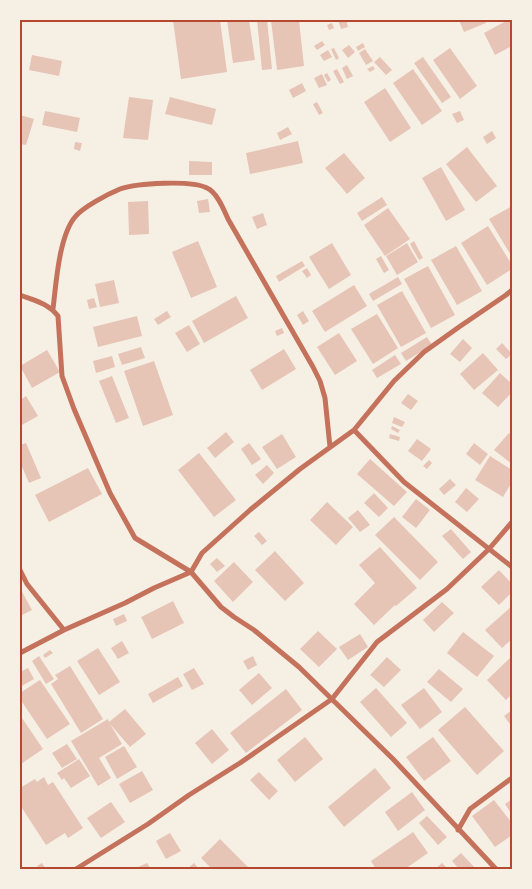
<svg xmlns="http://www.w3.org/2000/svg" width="532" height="889" viewBox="0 0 532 889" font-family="'Open Sans',sans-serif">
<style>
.building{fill:#e6c5b7}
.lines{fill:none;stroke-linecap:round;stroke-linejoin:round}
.minor{stroke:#c5725c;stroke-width:5}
.neatline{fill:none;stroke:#b5482f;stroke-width:2}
</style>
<rect width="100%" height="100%" fill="#f6efe4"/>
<path class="building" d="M 173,20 L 220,20 L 227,72 L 181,79 Z
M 227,20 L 249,20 L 255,60 L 233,63 Z
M 257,20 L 267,20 L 272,69 L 262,70 Z
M 271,20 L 299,20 L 304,66 L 277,70 Z
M 338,20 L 346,20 L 348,27 L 341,29 Z
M 459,20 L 485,20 L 486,23 L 464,32 Z
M 508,20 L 512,20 L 512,46 L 495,55 L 484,33 Z
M 332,23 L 334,28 L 329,30 L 327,25 Z
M 322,41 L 325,45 L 317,50 L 314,46 Z
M 363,43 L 365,47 L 358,51 L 356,47 Z
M 349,45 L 355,52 L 348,58 L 342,50 Z
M 334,48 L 339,58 L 336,60 L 331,49 Z
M 450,48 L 477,86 L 460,99 L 433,60 Z
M 365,49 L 373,61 L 366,65 L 359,53 Z
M 328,50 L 332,57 L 324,61 L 320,55 Z
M 32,55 L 62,61 L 59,76 L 29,70 Z
M 380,57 L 392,70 L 386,75 L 374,62 Z
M 423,57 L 451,97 L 442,103 L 414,63 Z
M 347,65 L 353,76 L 347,79 L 342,68 Z
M 373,66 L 375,69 L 370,72 L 367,69 Z
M 337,69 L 344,82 L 340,84 L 333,71 Z
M 413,69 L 442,111 L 422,125 L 393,83 Z
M 327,73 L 331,80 L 328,82 L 324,75 Z
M 322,74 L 327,85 L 319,88 L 314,78 Z
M 302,83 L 306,91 L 293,98 L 289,90 Z
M 385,88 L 411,128 L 390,142 L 364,102 Z
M 129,97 L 153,100 L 148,140 L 123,138 Z
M 170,97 L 216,109 L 212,125 L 165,114 Z
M 317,102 L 323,113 L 319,115 L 313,104 Z
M 45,111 L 80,118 L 77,132 L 42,125 Z
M 460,111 L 464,120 L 457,123 L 452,114 Z
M 20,115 L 34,119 L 26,145 L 20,144 Z
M 288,127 L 292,134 L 280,140 L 277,133 Z
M 492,131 L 496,138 L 487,144 L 483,137 Z
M 298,141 L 303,163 L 250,174 L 246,153 Z
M 75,142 L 82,143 L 80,151 L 74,149 Z
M 467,147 L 497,186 L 476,202 L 446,164 Z
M 344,153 L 365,178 L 347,194 L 325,168 Z
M 189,161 L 212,162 L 212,175 L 189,175 Z
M 441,167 L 465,210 L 446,221 L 422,178 Z
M 382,197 L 387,205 L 362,221 L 357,213 Z
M 208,199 L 210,212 L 199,213 L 197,201 Z
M 148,201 L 149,234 L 129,235 L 128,202 Z
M 512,206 L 512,257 L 489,219 Z
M 388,208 L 410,239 L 385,256 L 364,225 Z
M 263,213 L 267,225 L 257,229 L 252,217 Z
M 488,226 L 512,265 L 512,269 L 487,285 L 461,243 Z
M 198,241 L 217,287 L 191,298 L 172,252 Z
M 414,241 L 423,258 L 419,260 L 410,244 Z
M 332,243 L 351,275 L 329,289 L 309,257 Z
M 407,243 L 418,262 L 397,275 L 386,256 Z
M 456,246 L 482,291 L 457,305 L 431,260 Z
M 381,256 L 389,270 L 384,273 L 376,259 Z
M 302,261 L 305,266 L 279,282 L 276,276 Z
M 428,266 L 455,315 L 431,328 L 404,279 Z
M 307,268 L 311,275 L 307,278 L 302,271 Z
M 398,277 L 402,284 L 373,301 L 369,294 Z
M 114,280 L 119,303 L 100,307 L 95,284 Z
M 354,285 L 367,306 L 325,332 L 312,311 Z
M 402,291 L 426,333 L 401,347 L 377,305 Z
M 236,296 L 248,318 L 204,343 L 192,321 Z
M 94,298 L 97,307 L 89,309 L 87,300 Z
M 167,311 L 171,317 L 158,325 L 154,319 Z
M 303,311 L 309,321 L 303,325 L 297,315 Z
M 377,314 L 398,348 L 373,364 L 351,329 Z
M 137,316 L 142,336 L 98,347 L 93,327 Z
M 189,325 L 200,344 L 187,352 L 175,333 Z
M 282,328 L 284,333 L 277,336 L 275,331 Z
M 339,333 L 357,361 L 335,375 L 317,347 Z
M 427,337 L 432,345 L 406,361 L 401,353 Z
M 463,339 L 472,348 L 460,362 L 450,354 Z
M 502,343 L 512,354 L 506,359 L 496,349 Z
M 141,347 L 145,358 L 122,365 L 118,354 Z
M 284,349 L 296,369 L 262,390 L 250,370 Z
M 47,350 L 60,372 L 32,388 L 20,366 Z
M 483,353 L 498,370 L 474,390 L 460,374 Z
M 395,355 L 401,364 L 377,378 L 372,370 Z
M 112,356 L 115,367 L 96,373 L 93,361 Z
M 154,361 L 173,415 L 143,426 L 124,371 Z
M 500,373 L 512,384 L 512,392 L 498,407 L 482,393 Z
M 112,376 L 129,418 L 116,423 L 99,381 Z
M 408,394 L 418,401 L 411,410 L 401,403 Z
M 26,396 L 38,416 L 20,426 L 20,400 Z
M 394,417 L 405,422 L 402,427 L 392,423 Z
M 392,426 L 400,430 L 398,433 L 391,429 Z
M 226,432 L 234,442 L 215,458 L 207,448 Z
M 509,433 L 512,435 L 512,464 L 494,450 Z
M 282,434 L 296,457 L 277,469 L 262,447 Z
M 390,434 L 400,437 L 399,441 L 389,438 Z
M 417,439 L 431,449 L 422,461 L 408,451 Z
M 26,443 L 41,478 L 29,483 L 20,462 L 20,445 Z
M 249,443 L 261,459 L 252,465 L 241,449 Z
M 474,443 L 488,454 L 480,465 L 466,454 Z
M 199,453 L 236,500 L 214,517 L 178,470 Z
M 490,456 L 512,470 L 512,482 L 503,497 L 475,480 Z
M 370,459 L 407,492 L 394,506 L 357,474 Z
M 429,460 L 432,463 L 427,469 L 423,466 Z
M 267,465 L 274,473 L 263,484 L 255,475 Z
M 88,468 L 102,494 L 49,522 L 35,495 Z
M 450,479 L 456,485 L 444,495 L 439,489 Z
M 466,488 L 479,499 L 467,512 L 455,502 Z
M 374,493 L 388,508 L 379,517 L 364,503 Z
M 416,499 L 430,510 L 416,528 L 402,517 Z
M 327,502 L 353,527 L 336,545 L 310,520 Z
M 358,510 L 370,525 L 360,532 L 348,518 Z
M 394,517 L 438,562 L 420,580 L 375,535 Z
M 451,529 L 471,552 L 463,559 L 442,536 Z
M 259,532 L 267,541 L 262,545 L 254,536 Z
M 380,547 L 417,588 L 396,606 L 395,605 L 374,625 L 354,604 L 375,583 L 359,565 Z
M 275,551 L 304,583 L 285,601 L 255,570 Z
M 217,558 L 225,566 L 217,572 L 210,564 Z
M 234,562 L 253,582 L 233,602 L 214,581 Z
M 499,570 L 512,584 L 512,592 L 499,605 L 481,587 Z
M 20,588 L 32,610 L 20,616 Z
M 173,601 L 184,623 L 152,639 L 141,617 Z
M 442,602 L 454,613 L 434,632 L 423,620 Z
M 512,606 L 512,639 L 502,648 L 485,630 Z
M 124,614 L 127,621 L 116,626 L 113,619 Z
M 318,631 L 337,649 L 319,667 L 300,649 Z
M 463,632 L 494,656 L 477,677 L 447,653 Z
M 360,634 L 368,647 L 348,660 L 339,647 Z
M 122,641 L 129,653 L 118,659 L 111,648 Z
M 98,648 L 120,682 L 99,695 L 77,661 Z
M 50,650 L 53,653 L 45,658 L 43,655 Z
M 39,656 L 54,679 L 46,684 L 32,661 Z
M 253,656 L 257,665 L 248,670 L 243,661 Z
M 387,657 L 401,670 L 384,687 L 370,675 Z
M 510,658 L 512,661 L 512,694 L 506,700 L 487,680 Z
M 70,666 L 103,719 L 81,733 L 51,684 L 58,679 L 55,675 Z
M 28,668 L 34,679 L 20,687 L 20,672 Z
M 194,668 L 204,684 L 192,690 L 183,674 Z
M 439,669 L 463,689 L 451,702 L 427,682 Z
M 259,673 L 272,688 L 252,705 L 239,690 Z
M 178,677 L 183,686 L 153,703 L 148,694 Z
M 40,680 L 70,724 L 47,739 L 20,699 L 20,693 Z
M 376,688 L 407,723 L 391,737 L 360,702 Z
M 424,688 L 442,712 L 420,729 L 401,705 Z
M 286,689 L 302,710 L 246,753 L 230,733 Z
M 465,707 L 504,751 L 477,775 L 438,730 Z
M 125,709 L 146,734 L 130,747 L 110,724 L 122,744 L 99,758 L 111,778 L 98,786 L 71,741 L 108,719 L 109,722 Z
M 512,710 L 512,727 L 504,716 Z
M 20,715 L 43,749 L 21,764 L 20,762 Z
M 212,729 L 229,750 L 212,764 L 195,743 Z
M 305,737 L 323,759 L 295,782 L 277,760 Z
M 433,737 L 451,761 L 424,781 L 406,757 Z
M 67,744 L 77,759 L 62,768 L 52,753 Z
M 124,746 L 137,767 L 117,779 L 105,757 Z
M 79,759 L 90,776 L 71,788 L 64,778 L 62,780 L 57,773 Z
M 375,768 L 391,788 L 344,827 L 328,807 Z
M 142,771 L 153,790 L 130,803 L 119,784 Z
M 259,772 L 278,791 L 269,800 L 250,780 Z
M 44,777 L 48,785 L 53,782 L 83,828 L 68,838 L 65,833 L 46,845 L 20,805 L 20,788 L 35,779 L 37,782 Z
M 412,792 L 425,810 L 398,831 L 385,812 Z
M 512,799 L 512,815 L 505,804 Z
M 494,800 L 512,823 L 512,835 L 495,847 L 472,816 Z
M 111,802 L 125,822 L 101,838 L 87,818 Z
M 427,816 L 447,837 L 438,845 L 419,823 Z
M 413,832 L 428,853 L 405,869 L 376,869 L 371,861 Z
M 170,833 L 181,851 L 166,859 L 156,841 Z
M 220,839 L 250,869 L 212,869 L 201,858 Z
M 461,853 L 476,869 L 459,869 L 452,861 Z
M 42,863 L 46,869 L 39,869 L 37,866 Z
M 147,863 L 151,869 L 134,869 Z
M 194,863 L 199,869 L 187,869 Z
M 442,863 L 448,869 L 435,869 Z"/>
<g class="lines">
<path class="minor" d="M 20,295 C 35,301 48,303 58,316 L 62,376 L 74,409 L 110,493 L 135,538 L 191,572 L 221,607 L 234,617 L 254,630 L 299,667 L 393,759 L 496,869
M 53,309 C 56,284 59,236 75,217 C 83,207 108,194 120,189 C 137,183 192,180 207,188 C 217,192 224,210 228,219 L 313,367 L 320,381 L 325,398 L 330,447
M 354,430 L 404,482 L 512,567
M 20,570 L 27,584 L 64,630
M 20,653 L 64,630 L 125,603 L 154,588 L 191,572 L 202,553 L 250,510 L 300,469 L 354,430 L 394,381 L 424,352 L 459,327 L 506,295 L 512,290
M 458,830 L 470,809 L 512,778
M 76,869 L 148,824 L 189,795 L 240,763 L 332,699 L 377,642 L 447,589 L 489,549 L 512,522"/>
</g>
<rect width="532" height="889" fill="none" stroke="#f6efe4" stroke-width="42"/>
<rect x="21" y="21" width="490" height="847" class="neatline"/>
</svg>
